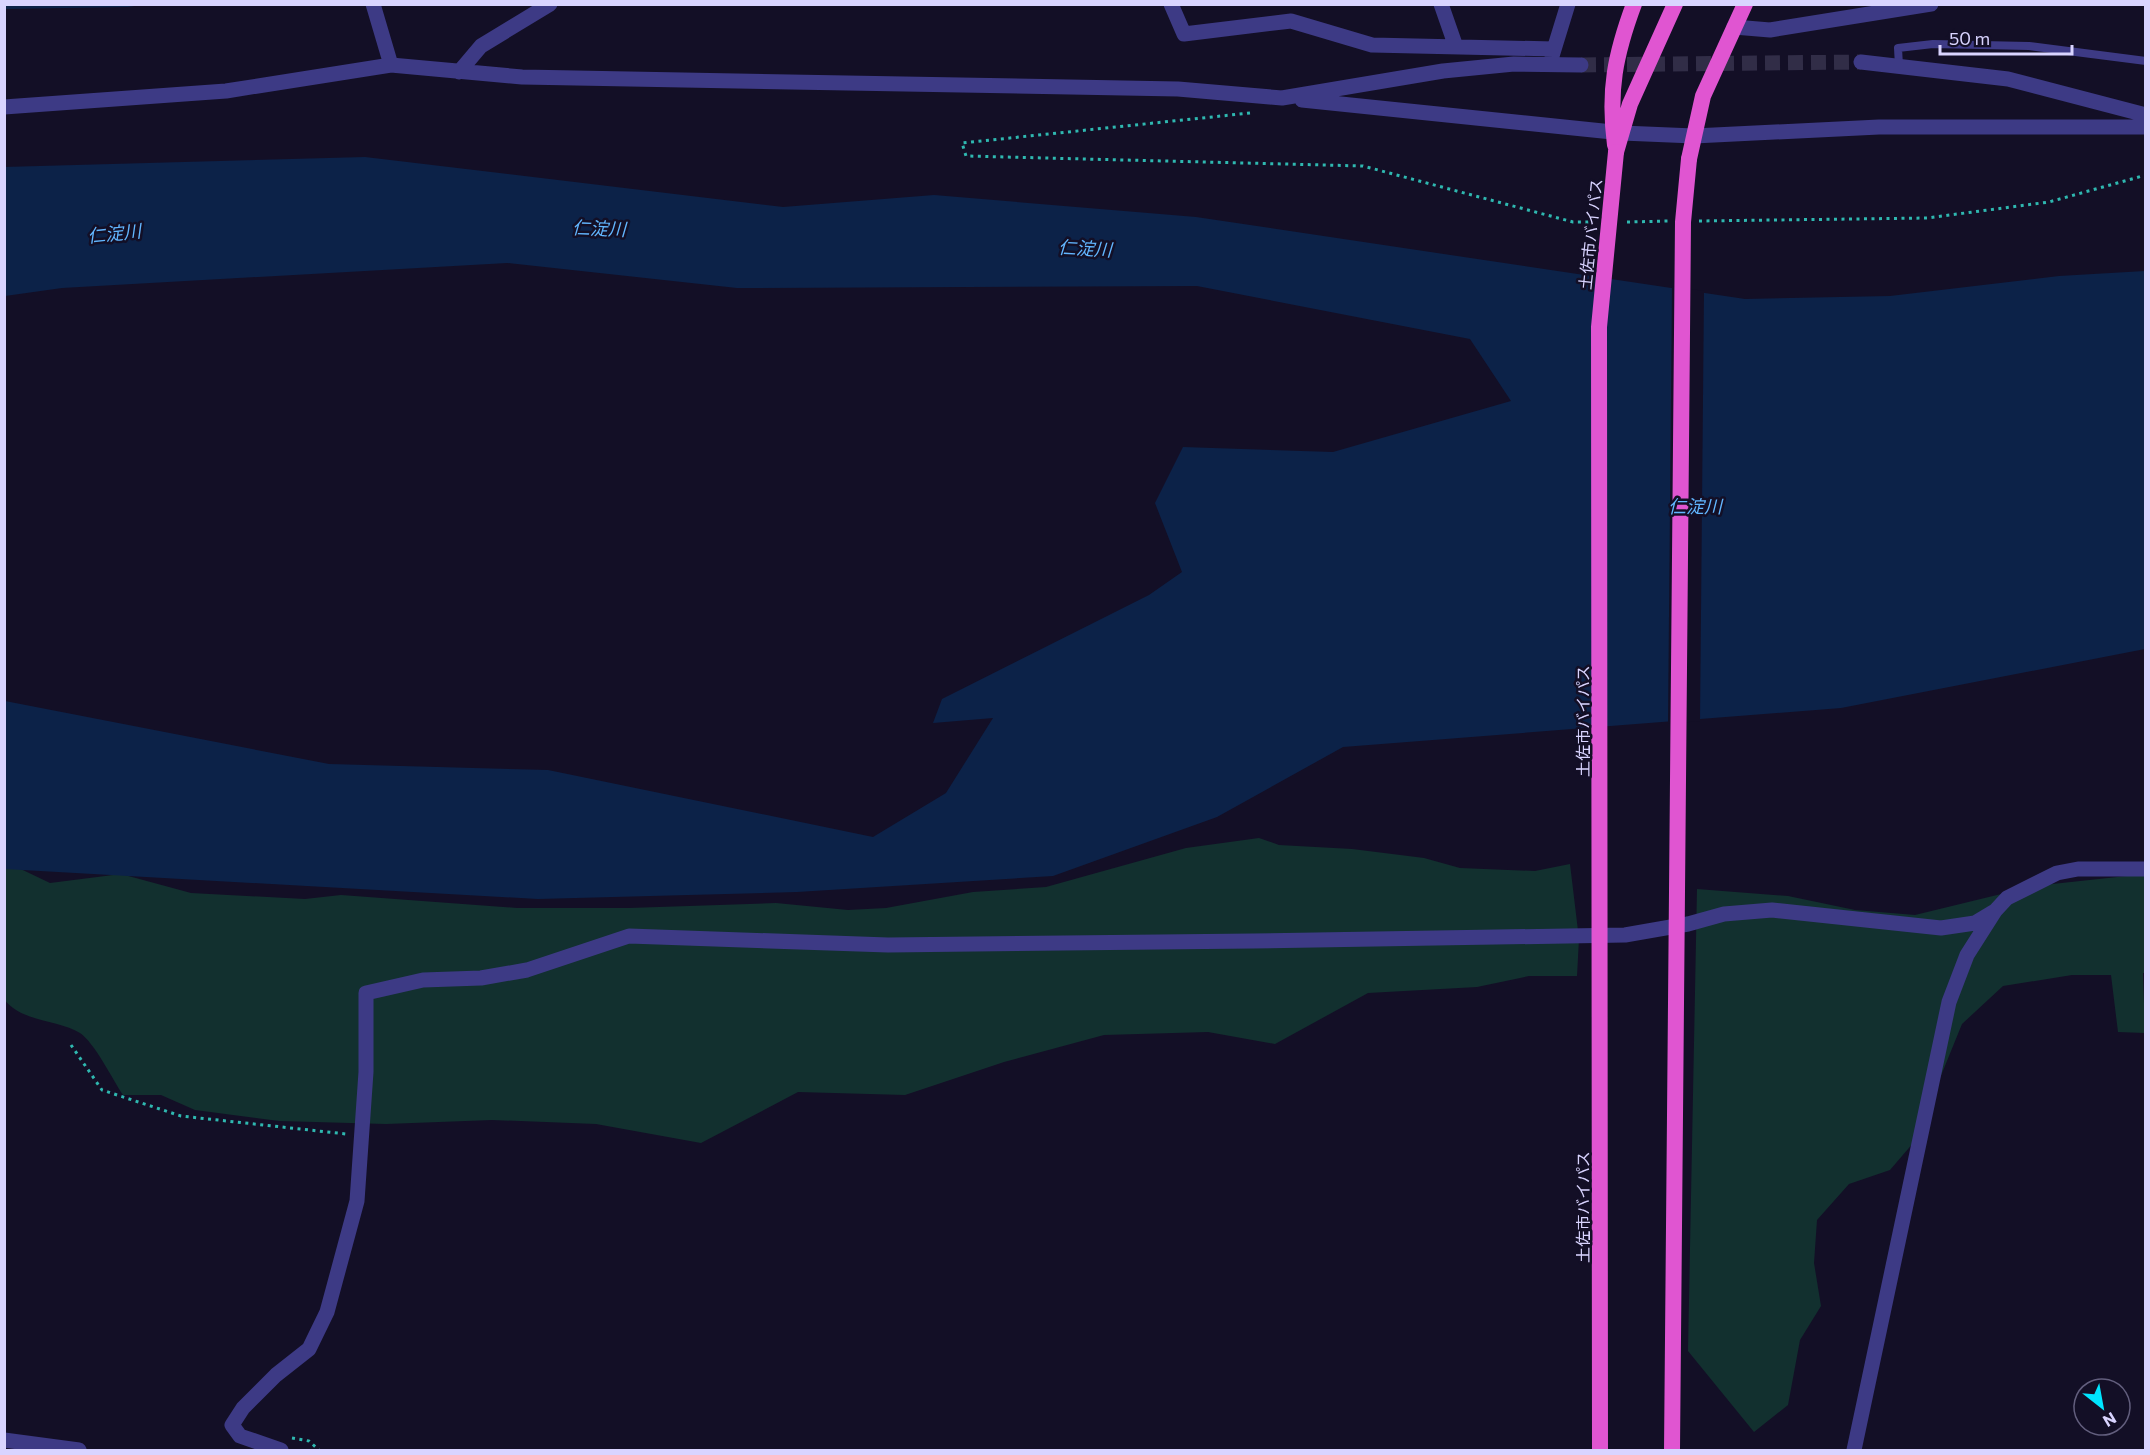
<svg xmlns="http://www.w3.org/2000/svg" width="2150" height="1455" viewBox="0 0 2150 1455" font-family="Commissioner,'Noto Sans JP',sans-serif">
<style>
.green{fill:#12302f}
.water{fill:#0c2248}
.pier{fill:#130f26}
.lines{fill:none;stroke-linecap:round;stroke-linejoin:round}
.minor-tunnel{stroke:#312d47;stroke-width:15;stroke-dasharray:15 8;stroke-linecap:butt}
.path{stroke:#2fb8b0;stroke-width:3;stroke-dasharray:3 4.5;stroke-linecap:butt}
.service{stroke:#3d3a85;stroke-width:8}
.minor{stroke:#3d3a85;stroke-width:15}
.tertiary{stroke:#3d3a85;stroke-width:15}
.trunk{stroke:#e055d1;stroke-width:16}
.trunk-bridge{stroke:#e055d1;stroke-width:16}
.labels{text-anchor:middle;dominant-baseline:central;stroke-width:5;stroke-linejoin:round;paint-order:stroke}
.street-label{font-size:16px;fill:#d9d4ff;stroke:#130f26}
.water-label{font-size:18px;font-style:italic;fill:#62b6ff;stroke:#130f26}
</style>
<rect width="100%" height="100%" fill="#130f26"/>
<path class="green" d="M 1259,838 L 1279,845 L 1352,849 L 1424,858 L 1460,868 L 1535,871 L 1570,864 L 1579,939 L 1577,976 L 1529,976 L 1477,987 L 1368,993 L 1275,1044 L 1208,1032 L 1104,1035 L 1004,1062 L 905,1095 L 798,1092 L 701,1143 L 596,1124 L 492,1120 L 386,1124 L 279,1121 L 195,1110 L 161,1095 L 123,1095 C 113,1080 94,1042 80,1033 C 60,1020 20,1022 4,999 L 4,861 L 50,883 L 121,874 L 191,893 L 305,899 L 341,895 L 517,908 L 629,908 L 776,903 L 848,910 L 886,908 L 973,892 L 1046,887 L 1186,848 Z
M 2145,874 L 2145,973 L 2143,973 L 2145,1033 L 2118,1032 L 2111,975 L 2072,975 L 2003,986 L 1962,1024 L 1914,1142 L 1890,1170 L 1849,1184 L 1817,1220 L 1814,1263 L 1821,1306 L 1800,1340 L 1788,1405 L 1754,1432 L 1688,1351 L 1697,889 L 1788,896 L 1855,910 L 1915,915 L 2034,886 Z"/>
<path class="water" d="M 4,5 L 5,4 L 142,5 L 128,7 L 5,9 Z
M 365,157 L 783,207 L 934,195 L 1196,217 L 1745,299 L 1890,296 L 2059,276 L 2145,271 L 2145,649 L 1841,708 L 1343,747 L 1217,817 L 1053,876 L 797,892 L 538,899 L 5,869 L 5,701 L 329,764 L 548,770 L 873,837 L 946,793 L 993,718 L 933,723 L 942,699 L 1149,595 L 1182,572 L 1155,503 L 1183,447 L 1333,452 L 1511,401 L 1470,339 L 1197,286 L 737,288 L 507,263 L 62,288 L 5,296 L 4,167 Z"/>
<path class="pier" d="M 1672,286 L 1704,291 L 1700,721 L 1668,724 Z"/>
<g class="lines">
<path class="minor-tunnel" d="M 1581,65 L 1861,62"/>
<path class="path" d="M 1250,113 L 962,143 L 966,156 L 1363,166 L 1573,222 L 1593,222
M 1699,221 L 1927,218 L 2049,202 L 2146,175
M 1627,222 L 1668,221
M 71,1045 L 102,1090 L 181,1116 L 346,1134
M 292,1438 L 309,1441 L 319,1450"/>
<path class="service" d="M 1899,66 L 1898,48 L 1933,44 L 2029,46 L 2146,61"/>
<path class="minor" d="M 373,4 L 391,65
M 1171,4 L 1184,34 L 1291,21 L 1372,45 L 1554,49
M 1441,4 L 1456,47
M 1552,56 L 1568,4
M 1861,62 L 2008,79 L 2146,115
M 459,72 L 481,46 L 550,4
M 1302,100 L 1622,133 L 1694,136 L 1879,127 L 2146,127
M 4,107 L 226,91 L 391,65 L 522,77 L 1178,89 L 1282,98 L 1443,71 L 1514,64 L 1581,65
M 4,1440 L 79,1450
M 281,1450 L 240,1436 L 232,1425 L 243,1408 L 276,1375 L 309,1349 L 327,1312 L 357,1201 L 366,1072 L 366,993 L 423,980 L 481,978 L 527,970 L 629,936 L 888,945 L 1253,941 L 1625,935 L 1688,924 L 1724,914 L 1772,910 L 1941,928 L 1975,923 L 1995,911
M 1854,1450 L 1949,1002 L 1967,955 L 1995,911 L 2007,898 L 2057,873 L 2078,869 L 2146,869"/>
<path class="tertiary" d="M 1734,27 L 1770,30 L 1931,4"/>
<path class="trunk" d="M 1615,145 C 1608,91 1615,55 1634,4
M 1616,152 L 1630,104 L 1675,4
M 1689,159 L 1703,96 L 1745,4"/>
<path class="trunk-bridge" d="M 1600,1450 L 1599,327 L 1616,152
M 1672,1450 L 1683,222 L 1689,159"/>
</g>
<g class="labels">
<g class="street-label">
<text transform="translate(1590 234) rotate(-84)">土佐市バイパス</text>
<text transform="translate(1582 721) rotate(-90)">土佐市バイパス</text>
<text transform="translate(1582 1207) rotate(-90)">土佐市バイパス</text>
</g>
<g class="water-label">
<text transform="translate(599 228) rotate(2)">仁淀川</text>
<text transform="translate(114 233) rotate(-6)">仁淀川</text>
<text transform="translate(1085 248) rotate(3)">仁淀川</text>
<text x="1695" y="506">仁淀川</text>
</g>
</g>
<rect width="2150" height="1455" fill="none" stroke="#d9d4ff" stroke-width="12"/>
<g transform="translate(2102 1407) rotate(149)"><circle r="28" fill="#130f26" stroke="#625e7d" stroke-width="1.5"/>
<path d="M0-4.5L10 22L0 15L-10 22Z" fill="#00e5ff"/>
<text y="-9" font-size="16" font-weight="bold" text-anchor="middle" fill="#d9d4ff">N</text>
</g>
<path d="M1940 45v9h132v-9" fill="none" stroke="#d9d4ff" stroke-width="3"/>
<text x="1949" y="45" font-size="18" fill="#d9d4ff" stroke="#130f26" stroke-width="4.5" paint-order="stroke">50 m</text>
</svg>
